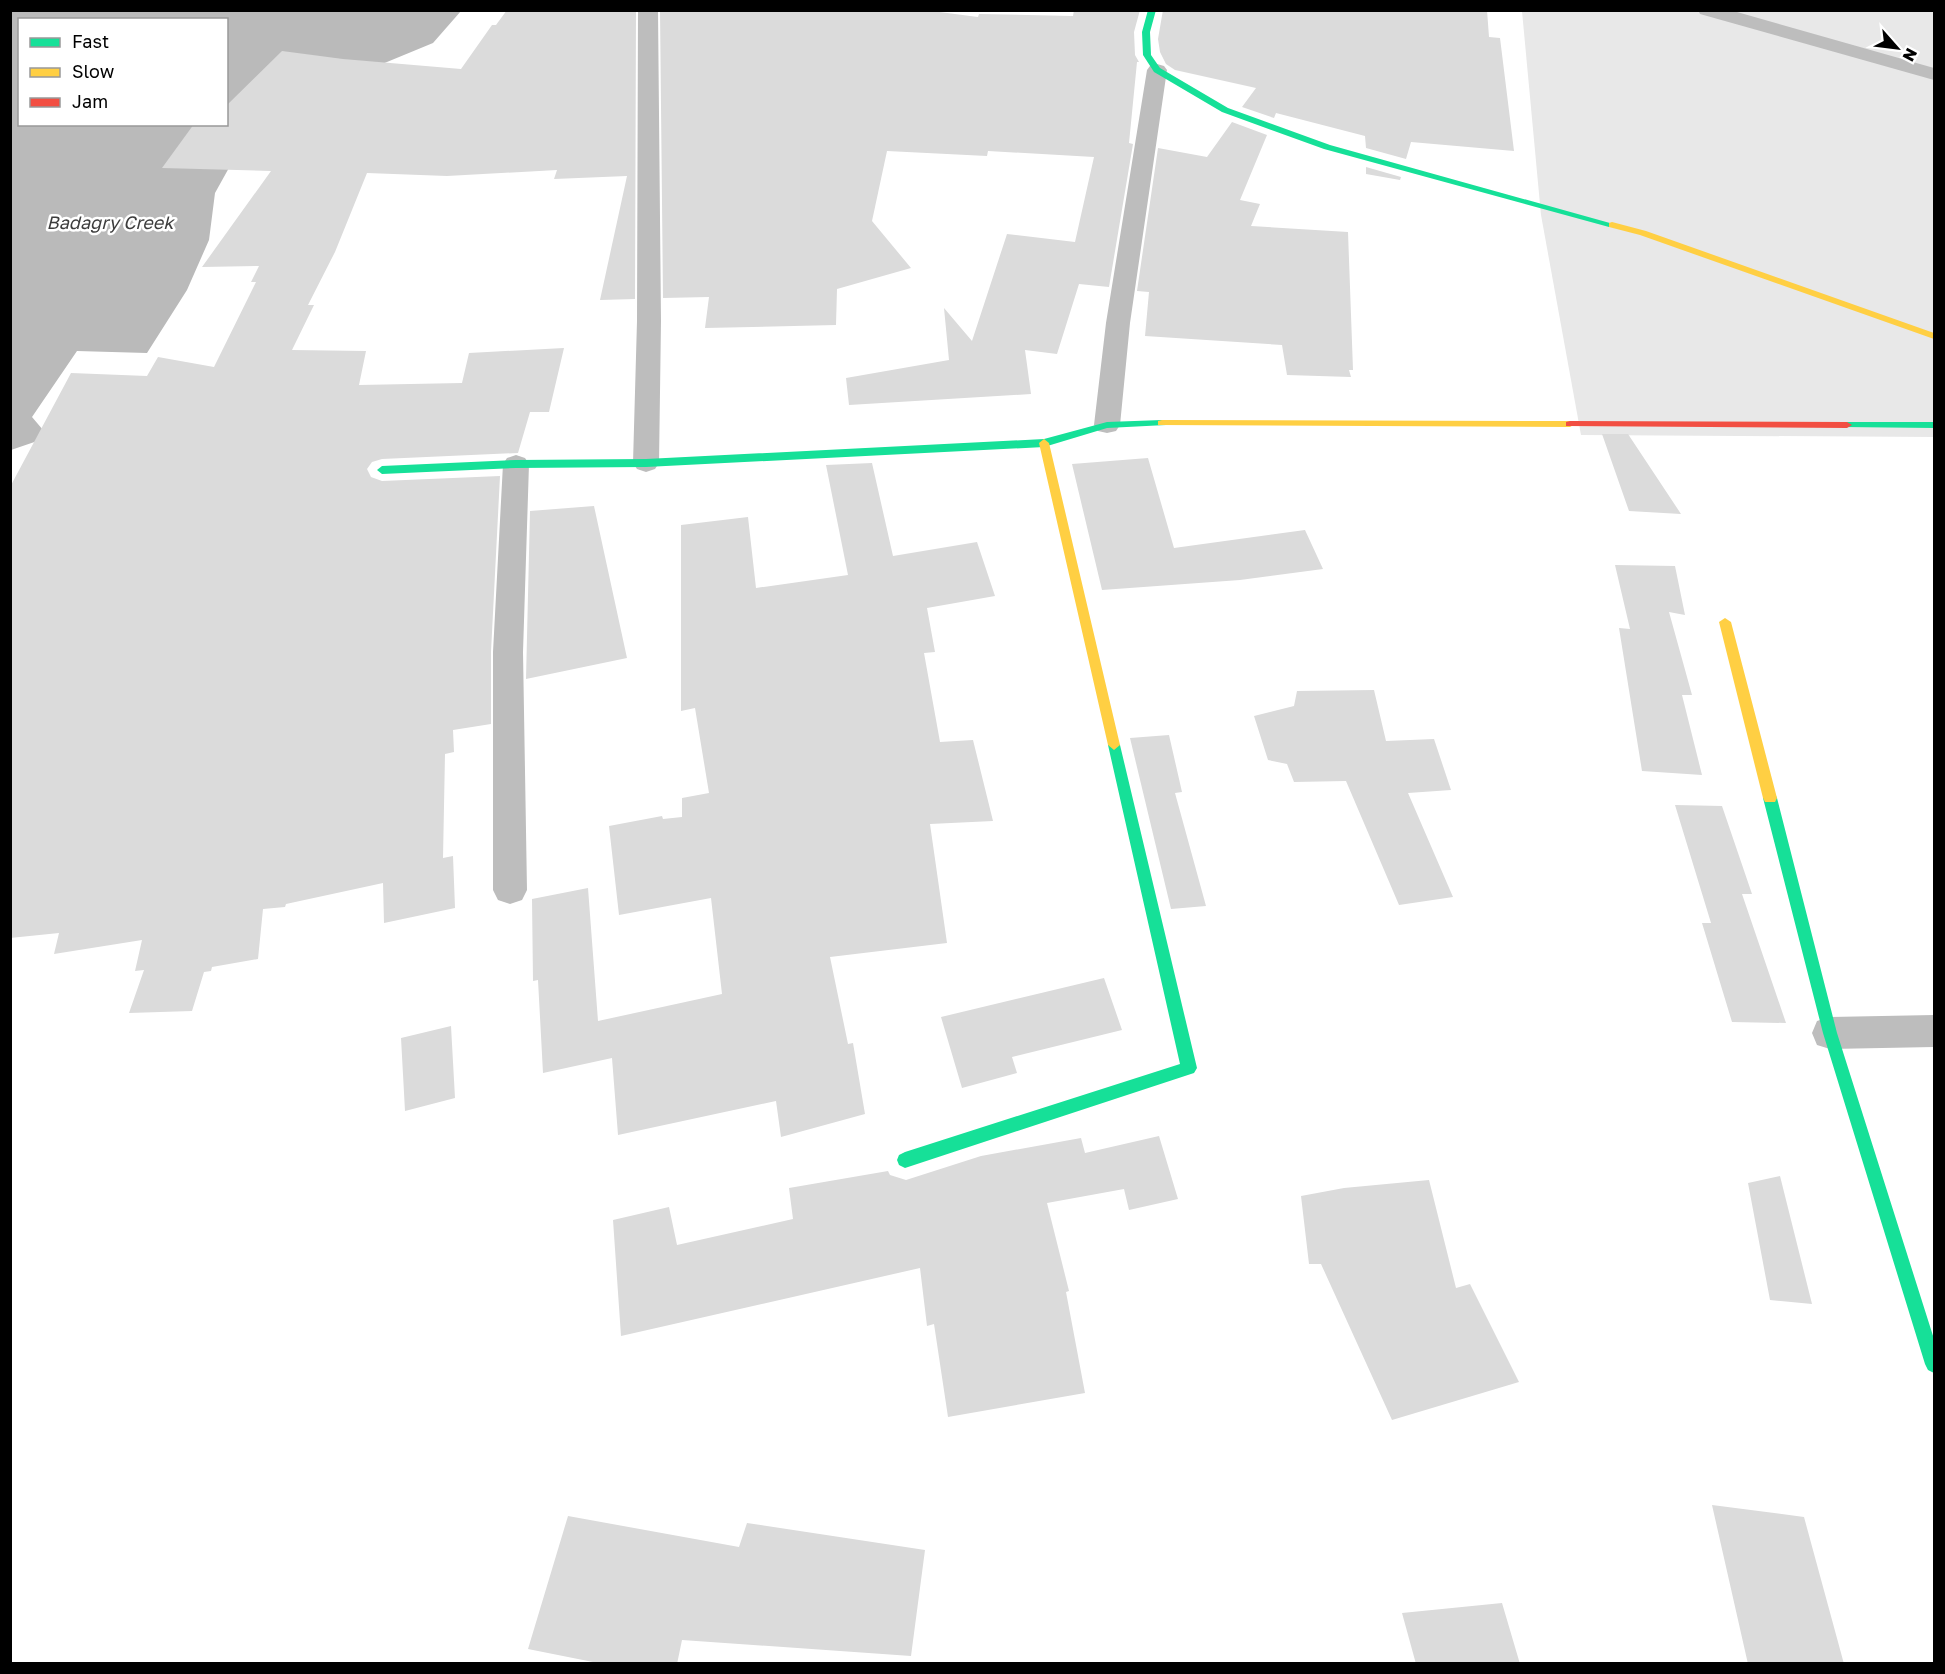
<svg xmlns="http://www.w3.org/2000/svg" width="1945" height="1674" viewBox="0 0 1945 1674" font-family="'Golos Text',sans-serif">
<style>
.green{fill:#e8e8e8}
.water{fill:#bababa;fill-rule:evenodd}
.building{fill:#dbdbdb}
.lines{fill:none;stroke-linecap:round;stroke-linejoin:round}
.street{fill:#bdbdbd;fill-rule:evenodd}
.fast{fill:#16e098;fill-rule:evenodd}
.slow{fill:#ffcf43;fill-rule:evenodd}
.jam{fill:#f24e42;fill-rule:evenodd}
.labels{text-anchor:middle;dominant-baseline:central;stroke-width:5;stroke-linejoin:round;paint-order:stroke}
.far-water-label{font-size:18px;font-style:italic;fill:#3d3d3d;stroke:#fff}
</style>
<rect width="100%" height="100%" fill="#fff"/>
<path class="green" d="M 1522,11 L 1934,11 L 1934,437 L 1581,435 L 1541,215 Z"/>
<path class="water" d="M 10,11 L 461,11 L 433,43 L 324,88 L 235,157 L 215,193 L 209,240 L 187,290 L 147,353 L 77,351 L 32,417 L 49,437 L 11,450 ZM 20,20 L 226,20 L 226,124 L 20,124 Z"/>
<path class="building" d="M 507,10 L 636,10 L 635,299 L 600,300 L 627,176 L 554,179 L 557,170 L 447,176 L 367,173 L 335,252 L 308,305 L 314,305 L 292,350 L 366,351 L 359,385 L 462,383 L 469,353 L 564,348 L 549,412 L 530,412 L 518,453 L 382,459 L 372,462 L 367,469 L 371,477 L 382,481 L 500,476 L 491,652 L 491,724 L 453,730 L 454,752 L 445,754 L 443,858 L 453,856 L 455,908 L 384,923 L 383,883 L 286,904 L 285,907 L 263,909 L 258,959 L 212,967 L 211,971 L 204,972 L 192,1011 L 129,1013 L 144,970 L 135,971 L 142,940 L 54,954 L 59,933 L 10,938 L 10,487 L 71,373 L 147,376 L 158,357 L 214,367 L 256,282 L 251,282 L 259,266 L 202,267 L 271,171 L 162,168 L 194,124 L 226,124 L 226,106 L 282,51 L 343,59 L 461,69 L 492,25 L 496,25 Z
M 660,10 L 924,10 L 978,17 L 979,14 L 1073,16 L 1074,10 L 1140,10 L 1134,32 L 1135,55 L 1139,62 L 1137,62 L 1129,143 L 1133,144 L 1109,287 L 1079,284 L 1057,354 L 1025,350 L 1031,394 L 849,405 L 846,378 L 949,360 L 944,308 L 972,341 L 1007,234 L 1075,242 L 1094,157 L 988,151 L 987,156 L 887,151 L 872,221 L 911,268 L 837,289 L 836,325 L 705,328 L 709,297 L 663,298 Z
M 1163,10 L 1487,10 L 1489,37 L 1500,38 L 1514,151 L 1411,142 L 1406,159 L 1366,148 L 1365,136 L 1276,113 L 1274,118 L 1242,107 L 1256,88 L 1175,70 L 1166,64 L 1160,52 L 1158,39 Z
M 1232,122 L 1267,135 L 1240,200 L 1260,204 L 1251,226 L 1348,232 L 1353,370 L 1349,370 L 1351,377 L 1287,375 L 1282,345 L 1145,336 L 1149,292 L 1137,291 L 1158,148 L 1207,157 Z
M 1366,167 L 1401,177 L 1400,180 L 1366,174 Z
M 1602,434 L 1628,434 L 1681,514 L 1629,511 Z
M 1148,458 L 1174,548 L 1305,530 L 1323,569 L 1240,580 L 1102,590 L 1072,464 Z
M 872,463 L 893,556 L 977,542 L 995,596 L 927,608 L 935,652 L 924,653 L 940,742 L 973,740 L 993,821 L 930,824 L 947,943 L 830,957 L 848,1044 L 853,1043 L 865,1114 L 781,1137 L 776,1101 L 618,1135 L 612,1058 L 543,1073 L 538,980 L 533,981 L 532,899 L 588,888 L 598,1021 L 722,994 L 711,898 L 619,915 L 609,826 L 662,816 L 663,819 L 682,817 L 682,798 L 709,793 L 695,708 L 681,711 L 681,525 L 748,517 L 756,588 L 848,575 L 826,465 Z
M 594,506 L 627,658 L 526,679 L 530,511 Z
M 1615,565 L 1675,566 L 1685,615 L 1669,612 L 1692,695 L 1682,695 L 1702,775 L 1642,771 L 1619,628 L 1630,629 Z
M 1374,690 L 1386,741 L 1434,739 L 1451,790 L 1408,793 L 1453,897 L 1399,905 L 1346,781 L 1294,782 L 1287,764 L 1268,760 L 1254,716 L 1294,706 L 1297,691 Z
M 1169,735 L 1182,792 L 1175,793 L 1206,906 L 1171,909 L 1130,738 Z
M 1675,805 L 1722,806 L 1752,894 L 1742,894 L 1786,1023 L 1732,1022 L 1702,923 L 1711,923 Z
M 1104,978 L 1122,1030 L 1012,1057 L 1017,1073 L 962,1088 L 941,1017 Z
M 451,1026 L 455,1098 L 405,1111 L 401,1038 Z
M 1159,1136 L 1178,1199 L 1129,1210 L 1124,1189 L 1047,1203 L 1069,1291 L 1066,1292 L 1085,1393 L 948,1417 L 934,1324 L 927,1326 L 920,1268 L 621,1336 L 613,1220 L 669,1207 L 677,1245 L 793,1219 L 789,1188 L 888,1171 L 890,1175 L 906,1180 L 981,1156 L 1081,1138 L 1085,1153 Z
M 1780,1176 L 1812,1304 L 1770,1300 L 1748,1183 Z
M 1429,1180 L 1456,1288 L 1470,1284 L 1519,1382 L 1392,1420 L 1321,1264 L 1309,1264 L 1301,1196 L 1344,1188 Z
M 1712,1505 L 1804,1517 L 1844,1664 L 1748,1664 Z
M 568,1516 L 739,1547 L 747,1523 L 925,1550 L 911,1656 L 682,1640 L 677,1664 L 603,1664 L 528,1649 Z
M 1502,1603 L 1520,1664 L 1416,1664 L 1402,1613 Z"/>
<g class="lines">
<path class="street" d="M 638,10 L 658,10 L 661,321 L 659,463 L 655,469 L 646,472 L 637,469 L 633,463 L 637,321 Z
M 1698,10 L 1730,10 L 1934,68 L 1934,80 L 1700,14 Z
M 1157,64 L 1164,66 L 1167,70 L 1130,323 L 1120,425 L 1116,431 L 1107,433 L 1098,431 L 1094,425 L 1106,323 L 1147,70 L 1150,66 Z
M 516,455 L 525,458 L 529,464 L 523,652 L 527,890 L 522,900 L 510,904 L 498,900 L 493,890 L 493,652 L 503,464 L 507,458 Z
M 1934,1015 L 1934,1047 L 1830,1049 L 1817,1045 L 1812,1033 L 1817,1021 L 1830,1017 Z"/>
<path class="fast" d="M 1148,10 L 1156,10 L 1150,32 L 1151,55 L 1160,68 L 1228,108 L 1330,145 L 1617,225 L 1609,227 L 1324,149 L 1222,112 L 1154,72 L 1143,55 L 1142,32 Z
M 1162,420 L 1166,421 L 1166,425 L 1107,428 L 1044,447 L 646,467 L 516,468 L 382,474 L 377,470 L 382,466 L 516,460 L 646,459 L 1044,439 L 1107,422 Z
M 1847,422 L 1934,422 L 1934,428 L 1843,427 L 1842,425 Z
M 1114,740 L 1120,745 L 1197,1068 L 1194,1073 L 905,1168 L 899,1165 L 897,1160 L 899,1155 L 905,1152 L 1180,1064 L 1108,745 Z
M 1770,793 L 1775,794 L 1777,798 L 1837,1033 L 1934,1339 L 1934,1373 L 1928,1370 L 1925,1364 L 1823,1033 L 1763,798 L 1765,794 Z"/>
<path class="slow" d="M 1612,222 L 1646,231 L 1934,333 L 1934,339 L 1640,235 L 1609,227 L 1609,223 Z
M 1162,420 L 1570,421 L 1575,424 L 1570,427 L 1158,425 L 1158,421 Z
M 1044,439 L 1049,443 L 1120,745 L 1114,750 L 1108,745 L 1039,443 Z
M 1725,618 L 1731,622 L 1777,798 L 1775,802 L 1765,802 L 1763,798 L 1719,622 Z"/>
<path class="jam" d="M 1570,421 L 1847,422 L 1852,425 L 1847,428 L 1566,426 L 1566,422 Z"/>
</g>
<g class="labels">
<g class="far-water-label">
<text x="110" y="222">Badagry Creek</text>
</g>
</g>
<rect width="1945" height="1674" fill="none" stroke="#000000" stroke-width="24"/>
<rect x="18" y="18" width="210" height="108" fill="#ffffff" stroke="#999999" stroke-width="1.5"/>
<rect x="30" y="38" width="30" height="9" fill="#16e098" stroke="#999999" stroke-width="1.5"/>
<text x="72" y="48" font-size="18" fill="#000000">Fast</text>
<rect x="30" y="68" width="30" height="9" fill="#ffcf43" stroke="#999999" stroke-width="1.5"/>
<text x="72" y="78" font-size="18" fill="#000000">Slow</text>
<rect x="30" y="98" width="30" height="9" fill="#f24e42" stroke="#999999" stroke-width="1.5"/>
<text x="72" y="108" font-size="18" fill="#000000">Jam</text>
<g transform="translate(1897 48) rotate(118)" stroke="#ffffff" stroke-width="4.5" paint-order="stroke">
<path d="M0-4.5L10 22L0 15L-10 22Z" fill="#000000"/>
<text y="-9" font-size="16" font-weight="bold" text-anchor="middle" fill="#000000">N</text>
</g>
</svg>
